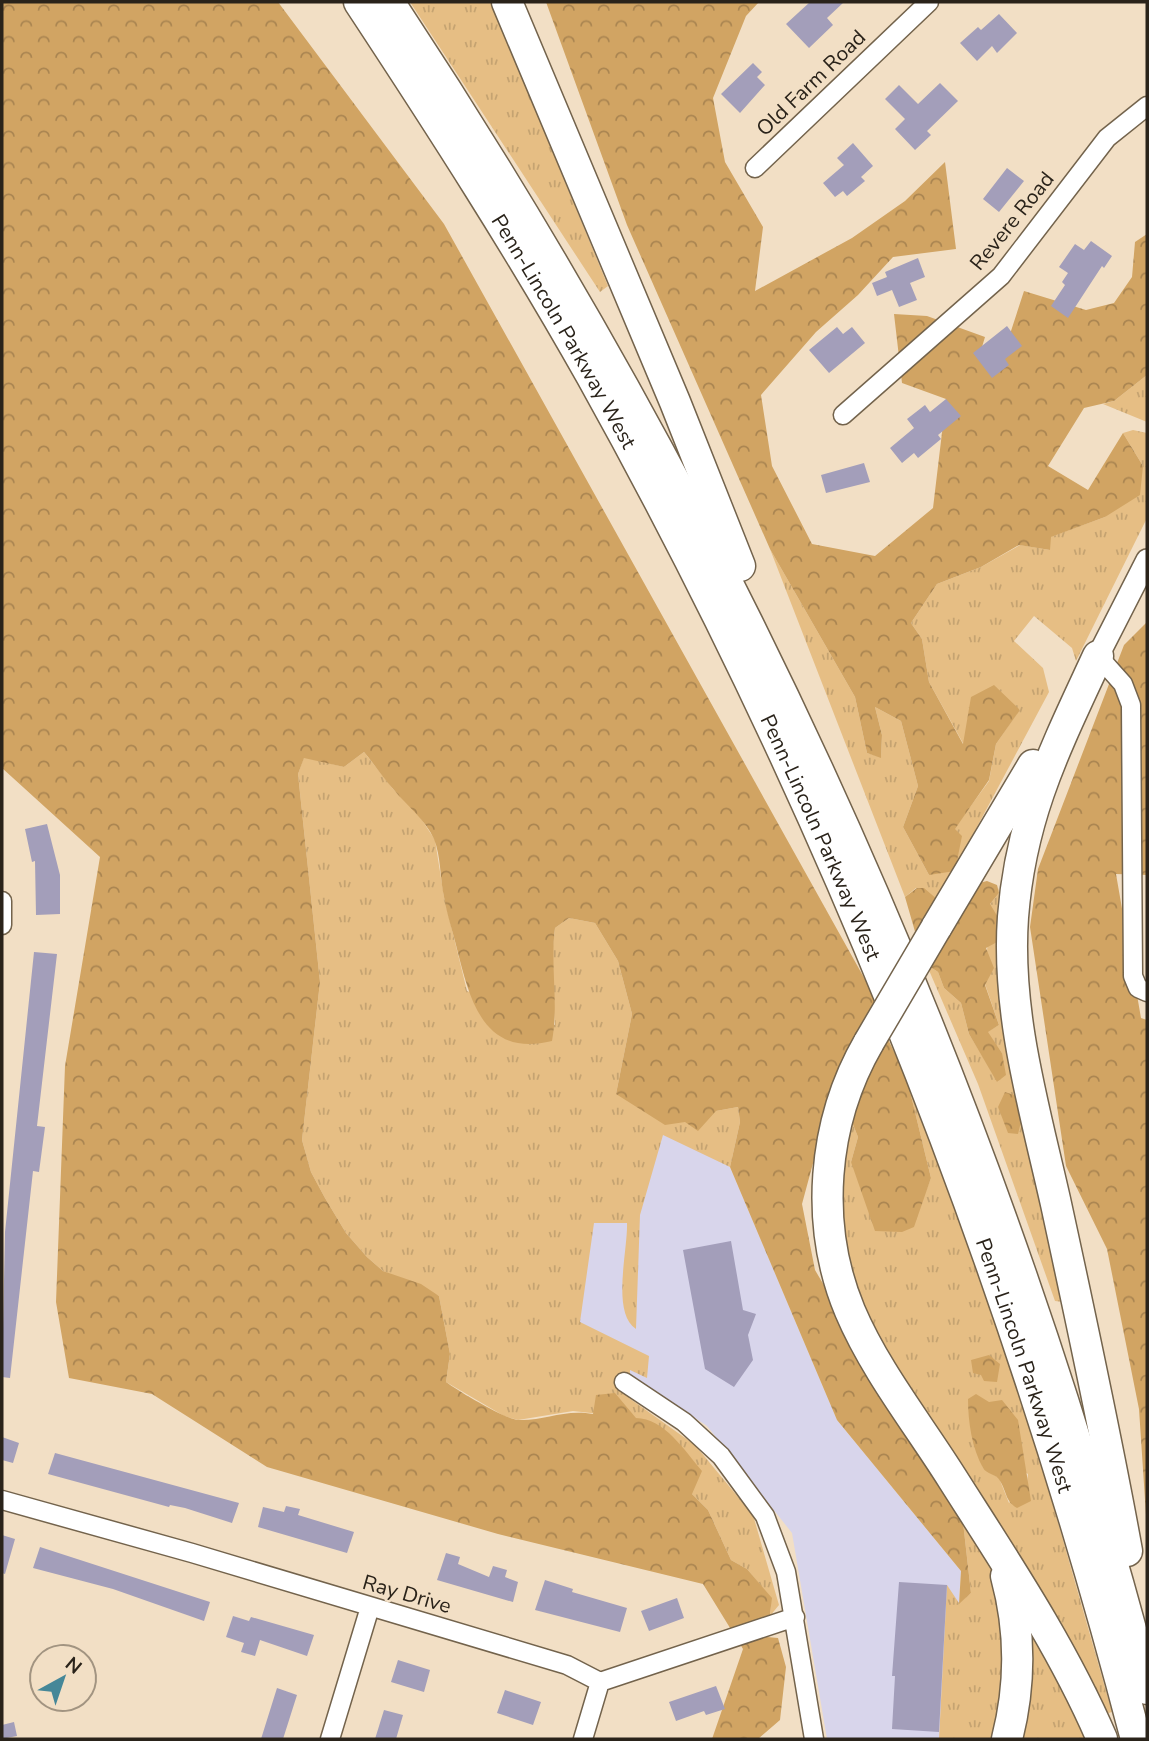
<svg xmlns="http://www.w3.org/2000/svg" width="1149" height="1741" viewBox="0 0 1149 1741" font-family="'Nunito Sans',sans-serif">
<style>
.commercial{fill:#d8d5eb}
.grass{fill:url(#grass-tufts);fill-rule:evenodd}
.forest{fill:url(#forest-crowns)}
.building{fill:#a39eba}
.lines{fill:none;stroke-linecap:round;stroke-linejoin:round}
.minor-casing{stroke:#73634c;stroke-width:21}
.tertiary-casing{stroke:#73634c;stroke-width:24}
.motorway-casing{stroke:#73634c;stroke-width:33}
.minor{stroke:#fff;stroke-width:18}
.tertiary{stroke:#fff;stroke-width:21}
.motorway{stroke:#fff;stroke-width:30}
.motorway-bridge-casing{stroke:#73634c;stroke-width:33;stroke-linecap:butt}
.motorway-bridge{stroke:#fff;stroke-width:30}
.labels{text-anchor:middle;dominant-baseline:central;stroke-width:5;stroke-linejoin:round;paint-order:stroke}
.street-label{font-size:21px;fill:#2a231a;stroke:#f2dfc5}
</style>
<defs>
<pattern id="grass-tufts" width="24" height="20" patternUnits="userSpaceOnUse" patternTransform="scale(1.75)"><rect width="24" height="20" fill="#e6be84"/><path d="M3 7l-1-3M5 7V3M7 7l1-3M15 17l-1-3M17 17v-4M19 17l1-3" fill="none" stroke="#c5a371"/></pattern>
<pattern id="forest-crowns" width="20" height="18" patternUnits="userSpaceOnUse" patternTransform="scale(1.75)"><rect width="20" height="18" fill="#d1a463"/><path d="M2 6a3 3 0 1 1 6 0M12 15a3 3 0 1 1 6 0" fill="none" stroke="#aa8551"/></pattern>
</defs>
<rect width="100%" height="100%" fill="#f2dfc5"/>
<path class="commercial" d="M 591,1078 L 730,1167 L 837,1420 L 961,1571 L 949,1739 L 827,1739 L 792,1533 L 707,1426 L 548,1319 Z"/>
<path class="grass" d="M 410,2 L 491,2 L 608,286 L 600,292 Z
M 1147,375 L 1147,422 L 1103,404 L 1114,401 Z
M 1133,430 L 1147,433 L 1147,518 L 1076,661 L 1072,648 L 1034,616 L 1014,641 L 1043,668 L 1049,692 L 938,900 L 916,888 L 905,897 L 770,549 L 855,697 L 867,753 L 881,757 L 882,735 L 875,707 L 901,721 L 918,786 L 903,827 L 929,875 L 954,829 L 989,781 L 996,744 L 1020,709 L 964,745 L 929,682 L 922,639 L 911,623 L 937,584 L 981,567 L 1020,545 L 1050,550 L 1050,537 L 1105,517 L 1143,466 L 1123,433 Z
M 364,752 L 393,789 L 418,814 L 435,840 L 444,897 L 467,991 L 555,1025 L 551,965 L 555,928 L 569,918 L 595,923 L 618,961 L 632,1014 L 616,1094 L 716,1111 L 738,1107 L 740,1122 L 730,1167 L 663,1135 L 640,1215 L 636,1329 C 611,1313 628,1250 627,1223 L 594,1223 L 580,1322 L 649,1356 L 647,1378 L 630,1370 L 629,1398 L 695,1445 L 753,1515 L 779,1605 L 770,1616 L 771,1598 L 747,1569 L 731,1560 L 708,1510 L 692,1494 L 636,1418 L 573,1411 L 518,1420 L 504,1416 L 446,1382 L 450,1354 L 439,1296 L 383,1271 L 367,1257 L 346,1233 L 325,1198 L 311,1172 L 302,1140 L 320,982 L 298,774 L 304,757 L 344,767 Z
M 997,885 L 1002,899 L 1070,1303 L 1055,1301 L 978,1084 L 928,968 L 929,966 L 938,972 L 944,988 L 961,1003 L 969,1034 L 998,1082 L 1002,1053 L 987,1032 L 999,1025 L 985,984 L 990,904 L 999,893 Z
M 907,1079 L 1018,1382 L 1112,1712 L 1102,1715 L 869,1323 C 839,1244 834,1201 850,1117 L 858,1137 L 851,1162 L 924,1196 L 931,1178 ZM 976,1443 L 1028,1474 L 1027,1482 L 1009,1503 L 999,1478 L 983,1468 Z
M 963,1522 C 971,1533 984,1544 990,1556 C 1017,1609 1007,1682 1002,1739 L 939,1739 L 947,1585 L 959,1603 L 971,1593 Z
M 1028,1618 L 1089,1739 L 1014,1739 Z"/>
<path class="forest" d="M 2,2 L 278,2 L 444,224 L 877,1001 L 833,1089 L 802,1204 L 815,1270 L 963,1522 L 971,1593 L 959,1604 L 961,1571 L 837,1420 L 730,1167 L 740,1122 L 738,1107 L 716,1111 L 698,1131 L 685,1122 L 665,1125 L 616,1094 L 632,1014 L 618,961 L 595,923 L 569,918 L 555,928 C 550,966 559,1004 552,1041 C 484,1058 470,1001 457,949 C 453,932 447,915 444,897 C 440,879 441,856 434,839 C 425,819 407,806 394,790 C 383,778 375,765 364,752 L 344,767 L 304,758 L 298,774 L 320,982 L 302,1140 L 311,1172 L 325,1198 L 346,1233 L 367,1257 L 383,1271 L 421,1284 L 439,1296 L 450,1354 L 446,1382 C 458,1391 505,1419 518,1420 C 545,1421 563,1409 593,1414 L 596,1395 L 615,1393 L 636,1418 C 664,1418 685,1451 702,1471 L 692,1494 L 708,1510 L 731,1560 L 747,1569 L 772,1598 L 767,1637 L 778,1638 L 786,1667 L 780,1720 L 758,1739 L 712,1739 L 743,1649 L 703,1584 L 498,1534 L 267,1467 L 152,1394 L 69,1378 L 56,1302 L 65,1066 L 100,857 L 2,768 Z
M 546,2 L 759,2 L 746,16 L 713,98 L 725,162 L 763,227 L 755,291 L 852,238 L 905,201 L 945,162 L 956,249 L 893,257 L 858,295 L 816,332 L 761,395 L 772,466 L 812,544 L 875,556 L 933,508 L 946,399 L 902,383 L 894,314 L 927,316 L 985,337 L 982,347 L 1011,331 L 1024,291 L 1086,310 L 1114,303 L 1132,277 L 1135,242 L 1147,234 L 1147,375 L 1114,401 L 1084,408 L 1048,466 L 1088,490 L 1123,433 L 1143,466 L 1140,495 L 1105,517 L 1051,537 L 1050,550 L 1019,545 L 981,567 L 937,584 L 911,623 L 922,639 L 929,682 L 963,744 L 971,697 L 994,685 L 1020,710 L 996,744 L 989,780 L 955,829 L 962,836 L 955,871 L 929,875 L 903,827 L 918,786 L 901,721 L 875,707 L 882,735 L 881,758 L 867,753 L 855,697 L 770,549 L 627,225 Z
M 1147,622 L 1147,875 L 1116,874 L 1141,1018 L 1147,1020 L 1147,1530 L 1139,1409 L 1107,1249 L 1066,1166 L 1030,927 L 1038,869 L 1124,645 Z
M 987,881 L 997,885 L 999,893 L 990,904 L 1002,924 L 999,941 L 986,948 L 994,968 L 985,985 L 999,1025 L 988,1032 L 1002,1053 L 1006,1075 L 997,1082 L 969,1034 L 961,1003 L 944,988 L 938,972 L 929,966 L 975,884 Z
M 917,888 L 924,888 L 938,900 L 916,935 L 905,897 Z
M 887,1037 L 907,1079 L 931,1178 L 914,1227 L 902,1232 L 875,1231 L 851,1162 L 858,1137 L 850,1117 L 862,1074 Z
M 1005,1092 L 1017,1096 L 1022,1118 L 1018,1134 L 1008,1133 L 998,1107 Z
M 989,1355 L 1000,1364 L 997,1382 L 984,1381 L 981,1375 L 973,1373 L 971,1360 Z
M 976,1394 L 989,1402 L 1002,1400 L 1018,1420 L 1031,1501 L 1017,1508 C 1005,1501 1007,1492 1000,1481 C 997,1474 986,1474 983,1468 C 972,1448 968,1422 968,1399 Z"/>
<path class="building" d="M 810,2 L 844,2 L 827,18 L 833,25 L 809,48 L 786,24 Z
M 999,14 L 1017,33 L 997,53 L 992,46 L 977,61 L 960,43 L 978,27 L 981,30 Z
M 753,63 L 762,72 L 757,77 L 765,85 L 740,113 L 721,94 Z
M 940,83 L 958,101 L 927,131 L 931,135 L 915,150 L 895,129 L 905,119 L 885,99 L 899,85 L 918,104 Z
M 853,143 L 873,166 L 861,177 L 865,181 L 847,196 L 843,191 L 835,197 L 823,183 L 844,165 L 837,158 Z
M 1007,168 L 1024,181 L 999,212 L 983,199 Z
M 1091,241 L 1112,256 L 1104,268 L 1102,266 L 1068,318 L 1051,306 L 1065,285 L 1062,282 L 1068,273 L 1059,267 L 1075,244 L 1084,250 Z
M 918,258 L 925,277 L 910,283 L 917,300 L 899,307 L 892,290 L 877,296 L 872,283 L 887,277 L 885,272 Z
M 1007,326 L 1022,346 L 1005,359 L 1009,365 L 992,378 L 973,353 Z
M 837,327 L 843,334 L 852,327 L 865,343 L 829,373 L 809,350 Z
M 946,399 L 961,416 L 938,435 L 941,439 L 918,458 L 914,453 L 902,463 L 890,448 L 914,428 L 907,419 L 925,405 L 930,412 Z
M 864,463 L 870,482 L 826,493 L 821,475 Z
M 47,824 L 60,875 L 60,914 L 36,915 L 35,861 L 32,862 L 25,829 Z
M 34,952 L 57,954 L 37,1126 L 45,1127 L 39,1172 L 33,1171 L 10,1378 L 2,1377 L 5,1232 Z
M 731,1241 L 743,1310 L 756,1314 L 748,1335 L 753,1360 L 734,1387 L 705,1369 L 683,1250 Z
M 2,1437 L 19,1443 L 13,1463 L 2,1460 Z
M 55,1453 L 239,1503 L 232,1523 L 185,1508 L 170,1505 L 169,1507 L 48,1474 Z
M 286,1506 L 300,1509 L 298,1515 L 354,1532 L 347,1553 L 258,1527 L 263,1507 L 284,1512 Z
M 2,1535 L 15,1539 L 5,1574 L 2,1573 Z
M 40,1547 L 210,1602 L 204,1621 L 113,1589 L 33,1568 Z
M 446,1553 L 460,1557 L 458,1564 L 489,1577 L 493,1566 L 507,1570 L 505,1577 L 518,1582 L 513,1602 L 437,1580 Z
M 545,1580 L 573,1589 L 572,1592 L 627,1608 L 620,1632 L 535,1610 Z
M 899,1582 L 947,1585 L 939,1732 L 892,1729 L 895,1676 L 892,1676 Z
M 677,1598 L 684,1618 L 649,1631 L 641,1611 Z
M 233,1616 L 249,1621 L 251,1617 L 314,1635 L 307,1656 L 260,1640 L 255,1656 L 241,1652 L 244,1643 L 226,1637 Z
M 398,1660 L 430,1670 L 424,1692 L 391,1682 Z
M 716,1686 L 725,1709 L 706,1715 L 704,1711 L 676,1721 L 669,1702 Z
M 277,1688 L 297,1695 L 283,1739 L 261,1739 Z
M 505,1690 L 541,1702 L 533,1725 L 497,1713 Z
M 384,1710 L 403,1715 L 396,1739 L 375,1739 Z
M 14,1722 L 17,1736 L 2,1739 L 2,1725 Z"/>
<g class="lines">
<g class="minor-casing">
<path id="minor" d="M 755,168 L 929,2
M 843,415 L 1001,276 L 1107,138 L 1147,106
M 1098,656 L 1123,684 L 1131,705 L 1133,976 L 1138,988 L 1147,992
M 2,901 L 2,925
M 624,1382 L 684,1422 L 721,1456 L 765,1516 L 786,1572 L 814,1739
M 2,1500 L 192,1553 L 567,1665 L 600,1682 L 795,1617
M 330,1739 L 370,1607
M 583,1739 L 600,1682"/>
</g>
<g class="tertiary-casing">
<path id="tertiary" d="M 1098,656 L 1147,560"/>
</g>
<g class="motorway-casing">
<g id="motorway">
<path id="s1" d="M 359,2 C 440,125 520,249 592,377 C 833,809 1011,1261 1136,1739"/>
<path d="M 389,2 C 735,524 988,1082 1147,1689"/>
<path d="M 507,2 L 675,402 L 740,566"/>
<path d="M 1098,656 C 1056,747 1021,814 1013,917 C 1006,1014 1035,1110 1056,1204 C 1081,1319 1106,1435 1127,1551"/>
<path d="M 936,928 L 1033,765"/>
<path d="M 869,1042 C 822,1123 814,1225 850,1311 C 875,1370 918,1424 952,1478 C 1006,1563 1062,1646 1102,1739"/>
<path d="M 1006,1576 C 1021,1631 1021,1684 1007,1739"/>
</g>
</g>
<use href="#minor" class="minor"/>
<use href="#tertiary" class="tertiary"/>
<use href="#motorway" class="motorway"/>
<g class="motorway-bridge-casing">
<path id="motorway-bridge" d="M 869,1042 L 936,928"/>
</g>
<use href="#motorway-bridge" class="motorway-bridge"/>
</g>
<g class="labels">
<g class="street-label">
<text transform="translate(811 83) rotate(-44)">Old Farm Road</text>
<text transform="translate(1012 221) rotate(-51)">Revere Road</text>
<text stroke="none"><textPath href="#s1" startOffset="388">Penn-Lincoln Parkway West</textPath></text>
<text stroke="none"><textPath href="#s1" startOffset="956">Penn-Lincoln Parkway West</textPath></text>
<text stroke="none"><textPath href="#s1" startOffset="1522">Penn-Lincoln Parkway West</textPath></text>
<text transform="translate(407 1594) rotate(16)">Ray Drive</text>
</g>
</g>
<rect width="1149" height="1741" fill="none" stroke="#2a231a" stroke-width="7"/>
<g transform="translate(63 1678) rotate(40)"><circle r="33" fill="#f2dfc5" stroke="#a29481" stroke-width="2"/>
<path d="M0-5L12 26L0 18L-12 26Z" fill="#458798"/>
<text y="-10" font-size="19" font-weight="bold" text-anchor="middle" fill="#2a231a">N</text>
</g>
</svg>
